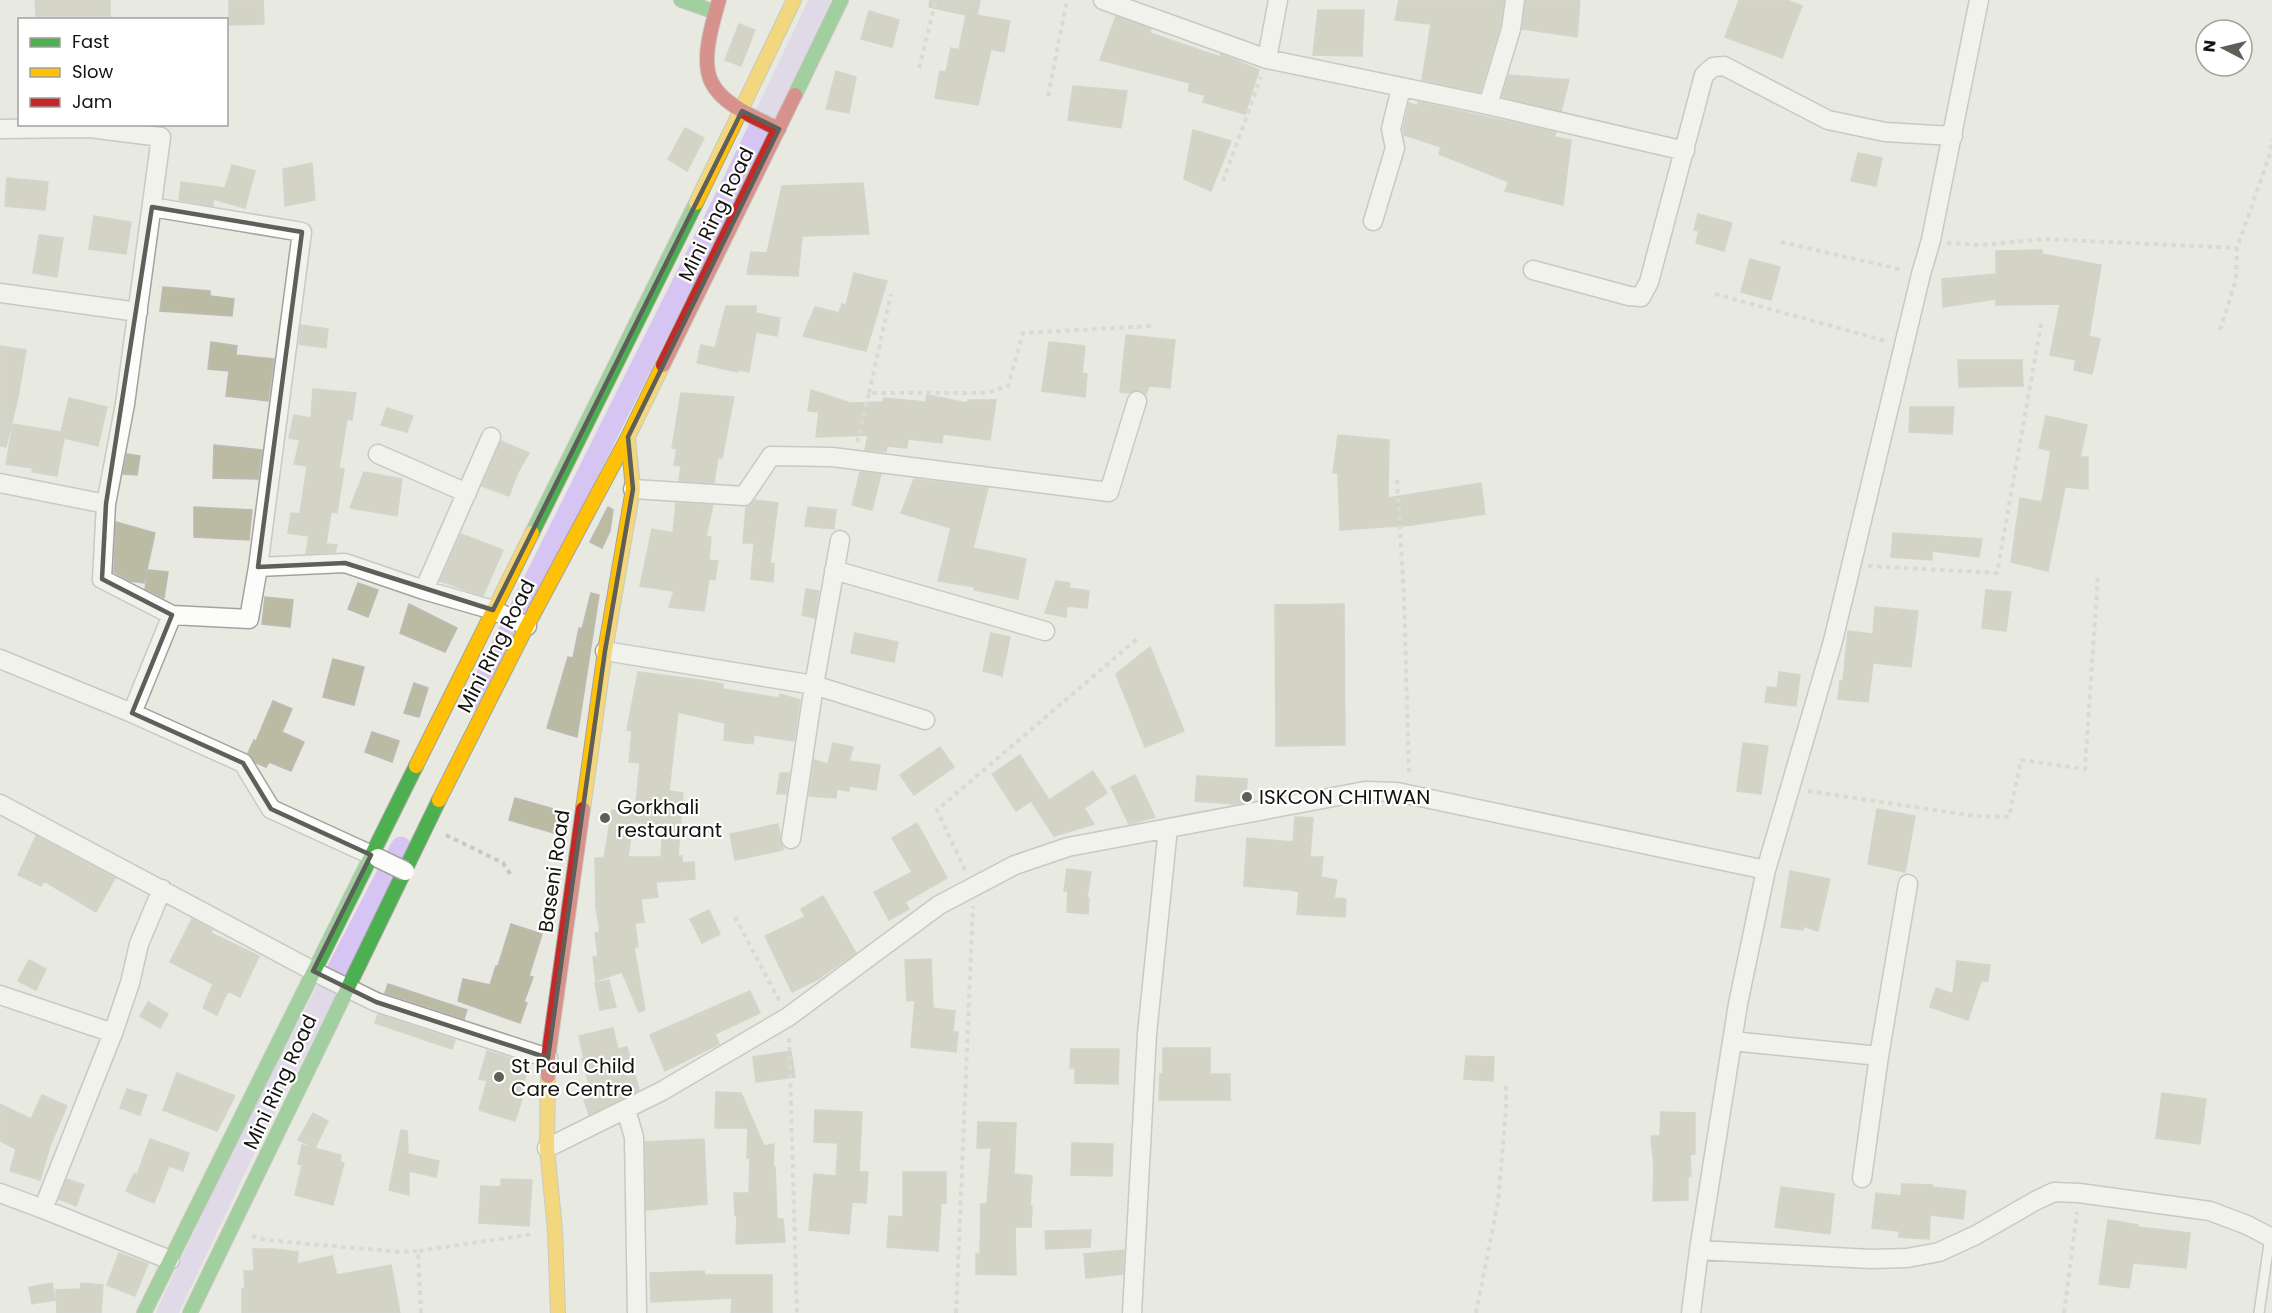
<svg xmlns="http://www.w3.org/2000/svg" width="2272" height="1313" viewBox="0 0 2272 1313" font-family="Poppins,sans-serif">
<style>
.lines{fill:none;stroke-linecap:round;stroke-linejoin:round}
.canal{stroke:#d6c5f2;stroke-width:21}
.building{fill:#bbbba4;stroke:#babbb4;stroke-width:1.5}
.lane-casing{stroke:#a3a39d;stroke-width:12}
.street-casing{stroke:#a3a39d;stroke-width:21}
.fast-casing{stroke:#a3a39d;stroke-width:16}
.slow-casing{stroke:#a3a39d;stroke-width:16}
.jam-casing{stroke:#a3a39d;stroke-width:16}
.path{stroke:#c8c8c6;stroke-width:4;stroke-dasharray:4.5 4.5;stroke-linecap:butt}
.lane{stroke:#fcfcfa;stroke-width:9}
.street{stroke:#fcfcfa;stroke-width:18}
.fast{stroke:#4caf50;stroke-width:14}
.slow{stroke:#ffc107;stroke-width:14}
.jam{stroke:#c62828;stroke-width:14}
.street-bridge-casing{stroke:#a3a39d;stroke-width:21;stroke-linecap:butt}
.street-bridge{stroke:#fcfcfa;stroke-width:18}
.marked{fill:none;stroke:#5e5f58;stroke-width:4.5;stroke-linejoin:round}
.poi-dot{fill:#5e5f58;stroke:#fff;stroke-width:2}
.labels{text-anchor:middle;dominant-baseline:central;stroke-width:4.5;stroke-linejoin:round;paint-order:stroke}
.street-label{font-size:20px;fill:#14140f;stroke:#fff}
.poi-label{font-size:20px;fill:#14140f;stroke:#fff;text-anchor:start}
</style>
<rect width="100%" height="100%" fill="#e8e9e0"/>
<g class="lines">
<path class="canal" d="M 475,699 L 734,180 L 820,0
M 167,1313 L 250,1138 L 401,847"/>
</g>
<path class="building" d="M 35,0 L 110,0 L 110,16 L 36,16 Z
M 229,0 L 263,0 L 264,24 L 229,25 Z
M 930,0 L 980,0 L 977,15 L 1010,21 L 1004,52 L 991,49 L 978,105 L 935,98 L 940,71 L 946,72 L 951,48 L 959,50 L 966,15 L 929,7 Z
M 1399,0 L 1504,0 L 1500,27 L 1480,92 L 1422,80 L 1431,24 L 1395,20 Z
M 1526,0 L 1580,0 L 1577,37 L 1522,29 Z
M 1739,0 L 1787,0 L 1802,6 L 1782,58 L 1725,37 Z
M 1318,10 L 1364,10 L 1362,56 L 1313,55 Z
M 869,11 L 899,20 L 892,47 L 861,39 Z
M 1116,16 L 1151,29 L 1150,33 L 1220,57 L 1221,54 L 1259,70 L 1245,114 L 1203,102 L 1205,95 L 1188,91 L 1190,83 L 1100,60 Z
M 739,24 L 755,30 L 741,66 L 725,60 Z
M 836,71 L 856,77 L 849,113 L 826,109 Z
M 1509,75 L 1569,80 L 1561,111 L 1502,97 Z
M 1073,86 L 1127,91 L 1121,128 L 1068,120 Z
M 1418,102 L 1556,132 L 1554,137 L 1571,140 L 1563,205 L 1505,191 L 1509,182 L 1439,154 L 1441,147 L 1404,135 L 1403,129 L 1409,103 L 1418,106 Z
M 685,128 L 704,138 L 687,171 L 668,159 Z
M 1193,130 L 1231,141 L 1211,191 L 1184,179 Z
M 1858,153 L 1882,158 L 1876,186 L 1851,181 Z
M 312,163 L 315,200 L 285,206 L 283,169 Z
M 232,165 L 255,171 L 245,208 L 213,199 L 213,206 L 179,200 L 181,182 L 225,188 Z
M 7,178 L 48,182 L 45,210 L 5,206 Z
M 863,183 L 869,234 L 802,236 L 798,276 L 747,274 L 751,252 L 767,253 L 782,186 Z
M 1698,214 L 1732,223 L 1724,251 L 1696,243 L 1699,231 L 1694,230 Z
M 94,216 L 131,222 L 126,254 L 89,249 Z
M 39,235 L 63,238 L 57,277 L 33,273 Z
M 2042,250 L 2042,254 L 2101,265 L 2089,336 L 2100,339 L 2092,374 L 2074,370 L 2076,360 L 2050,355 L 2060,304 L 1996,305 L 1996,299 L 1943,307 L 1942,279 L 1996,274 L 1996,251 Z
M 1750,259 L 1780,267 L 1771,300 L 1741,292 Z
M 854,273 L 887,281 L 866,351 L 803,336 L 815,307 L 839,313 L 842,304 L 846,305 Z
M 163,287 L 210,291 L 210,296 L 234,299 L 232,316 L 160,311 Z
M 726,306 L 756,306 L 756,313 L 780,318 L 777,336 L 756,332 L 749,372 L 738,370 L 738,372 L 697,363 L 701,345 L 715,348 Z
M 301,325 L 328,329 L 326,348 L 299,344 Z
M 1126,335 L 1175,340 L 1170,388 L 1149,386 L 1146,394 L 1140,390 L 1129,393 L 1120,392 Z
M 211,342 L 237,346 L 236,355 L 274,359 L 268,401 L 226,396 L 229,371 L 208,369 Z
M 1049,342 L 1085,346 L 1082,373 L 1087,374 L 1085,397 L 1042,391 Z
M 0,346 L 26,350 L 18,397 L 6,447 L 0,446 Z
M 1958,360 L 2022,360 L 2023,386 L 1959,387 Z
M 313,389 L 356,393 L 352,420 L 347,419 L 339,468 L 344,469 L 337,513 L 331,512 L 326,544 L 337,545 L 335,552 L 306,554 L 309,536 L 288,533 L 291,513 L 300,514 L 307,466 L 294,464 L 300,440 L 289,438 L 294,415 L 311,418 Z
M 811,390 L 850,403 L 883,402 L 884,398 L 926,402 L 927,395 L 967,403 L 968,400 L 996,400 L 990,440 L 943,434 L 942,443 L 908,439 L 907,448 L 887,446 L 886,452 L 865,450 L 868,435 L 816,437 L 819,412 L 808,411 Z
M 681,393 L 734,397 L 722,458 L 718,458 L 714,483 L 679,481 L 681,466 L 674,465 L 677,449 L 672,448 Z
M 69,398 L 107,407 L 98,446 L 64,438 L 57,476 L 32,472 L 33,468 L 6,464 L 13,424 L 61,432 Z
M 1910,407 L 1954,407 L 1952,434 L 1909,432 Z
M 387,408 L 413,416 L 407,432 L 381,425 Z
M 2046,416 L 2087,425 L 2080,457 L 2088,457 L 2088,489 L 2065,487 L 2048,571 L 2011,562 L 2020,498 L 2042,502 L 2051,451 L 2039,448 Z
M 1338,435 L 1389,440 L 1388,498 L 1481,483 L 1485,514 L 1412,525 L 1340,530 L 1338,473 L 1333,473 Z
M 501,441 L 529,453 L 517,474 L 509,496 L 482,486 Z
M 214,445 L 262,450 L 258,479 L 213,478 Z
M 127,454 L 140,456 L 137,475 L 123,474 Z
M 364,472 L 402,479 L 397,516 L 350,508 Z
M 860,472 L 881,474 L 872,510 L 852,505 Z
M 914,479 L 988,488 L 973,548 L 1026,559 L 1018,599 L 974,590 L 975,587 L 938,581 L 951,528 L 901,513 Z
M 755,500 L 778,503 L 770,563 L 774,564 L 773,582 L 751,579 L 754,543 L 743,543 L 746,507 Z
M 676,503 L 713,505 L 706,536 L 711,537 L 709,560 L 718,561 L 715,580 L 709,579 L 704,611 L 669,607 L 674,591 L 640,586 L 652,529 L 673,533 Z
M 194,507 L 252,510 L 249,540 L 194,537 Z
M 608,507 L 613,510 L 610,531 L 602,548 L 590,542 Z
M 808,507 L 836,510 L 834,529 L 805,526 Z
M 116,522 L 155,533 L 144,583 L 130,581 L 114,572 Z
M 1893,533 L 1982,539 L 1979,557 L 1932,551 L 1932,560 L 1891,557 Z
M 461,534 L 503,550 L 483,596 L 440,581 Z
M 148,570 L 168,572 L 164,598 L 145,589 Z
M 1056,581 L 1070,583 L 1069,588 L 1089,591 L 1087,608 L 1067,606 L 1066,617 L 1045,613 Z
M 358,583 L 378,590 L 368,617 L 348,609 Z
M 806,589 L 819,591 L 815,618 L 802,615 Z
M 1986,590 L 2011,592 L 2006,631 L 1982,628 Z
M 591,593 L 599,595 L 577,737 L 547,728 L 568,657 L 573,658 L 579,628 L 582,629 Z
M 265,597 L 293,600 L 290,627 L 262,624 Z
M 409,604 L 457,628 L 445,652 L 400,633 Z
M 1344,604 L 1345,745 L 1276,746 L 1275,605 Z
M 1875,607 L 1918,611 L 1911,667 L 1873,663 L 1868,702 L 1838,699 L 1840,681 L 1843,681 L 1848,631 L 1873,634 Z
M 855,633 L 898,642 L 894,662 L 851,653 Z
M 991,633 L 1010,637 L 1002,676 L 983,671 Z
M 1150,647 L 1184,731 L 1145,747 L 1116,674 Z
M 333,659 L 364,667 L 354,705 L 323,697 Z
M 638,672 L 700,680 L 723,684 L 723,689 L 779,698 L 780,694 L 800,700 L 794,741 L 754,735 L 753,744 L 724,740 L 725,723 L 678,712 L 669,791 L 683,793 L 678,856 L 682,856 L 682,863 L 694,862 L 695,879 L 656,882 L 658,897 L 641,899 L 644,922 L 635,923 L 638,947 L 634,947 L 645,1010 L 639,1012 L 622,972 L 596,981 L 593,957 L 598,956 L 595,933 L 600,932 L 596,907 L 595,858 L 604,858 L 612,810 L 634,813 L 628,857 L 661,857 L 663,826 L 634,822 L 640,763 L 629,762 L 632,731 L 627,730 Z
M 1779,672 L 1800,675 L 1796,706 L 1765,702 L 1767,687 L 1777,688 Z
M 414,683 L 428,688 L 419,717 L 404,713 Z
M 273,701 L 292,709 L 282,732 L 304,742 L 291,771 L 269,762 L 266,767 L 256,763 L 248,753 L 254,740 L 256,741 Z
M 372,732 L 399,741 L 392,762 L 365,752 Z
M 833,743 L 853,747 L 849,761 L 880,765 L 876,790 L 849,786 L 849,791 L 837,789 L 836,798 L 809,796 L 814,760 L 828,764 Z
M 1743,743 L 1768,746 L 1761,794 L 1737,791 Z
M 940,747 L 954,767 L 914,795 L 900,775 Z
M 1020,755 L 1049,800 L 1093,771 L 1107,793 L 1084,808 L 1094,824 L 1054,836 L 1031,801 L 1016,811 L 992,774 Z
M 780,773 L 789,773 L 786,794 L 777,794 Z
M 1135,775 L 1155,817 L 1129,824 L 1111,787 Z
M 1197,776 L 1247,779 L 1246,802 L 1234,804 L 1195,801 Z
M 515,798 L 561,811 L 554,833 L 509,820 Z
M 1877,809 L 1915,816 L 1905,872 L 1868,864 Z
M 1295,817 L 1313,818 L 1310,857 L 1323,857 L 1321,877 L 1337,880 L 1334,898 L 1346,899 L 1345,917 L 1297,914 L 1299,892 L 1292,890 L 1244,886 L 1247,838 L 1293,842 Z
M 917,823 L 947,878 L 905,902 L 909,909 L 889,920 L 874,892 L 912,872 L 892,838 Z
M 778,824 L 783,850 L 735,860 L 730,834 Z
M 36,836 L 115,878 L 96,912 L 44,881 L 41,886 L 18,875 Z
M 1067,869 L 1091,872 L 1087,897 L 1089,898 L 1088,914 L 1067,912 L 1068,891 L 1064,891 Z
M 1790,871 L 1830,879 L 1818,931 L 1803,926 L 1803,930 L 1781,927 Z
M 823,896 L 856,953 L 822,976 L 822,977 L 792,992 L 765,936 L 805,917 L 801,909 Z
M 709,910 L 720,934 L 702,943 L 690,919 Z
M 192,919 L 212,930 L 211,933 L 259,956 L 240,997 L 228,991 L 217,1015 L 203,1008 L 213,984 L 170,962 Z
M 511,924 L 542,934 L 529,976 L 533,977 L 524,1002 L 527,1003 L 520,1023 L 458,1001 L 463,979 L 490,985 L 496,966 L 498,966 Z
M 931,959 L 933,1008 L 955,1011 L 953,1032 L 958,1032 L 956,1052 L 911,1047 L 915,1000 L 907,1001 L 905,960 Z
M 29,960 L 46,969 L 36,990 L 18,981 Z
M 1957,961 L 1990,965 L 1988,981 L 1981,981 L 1968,1020 L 1930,1007 L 1936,988 L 1953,994 Z
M 609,980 L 616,1007 L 600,1010 L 595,983 Z
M 388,984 L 467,1010 L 464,1019 L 385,993 Z
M 750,991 L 760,1013 L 715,1034 L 719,1044 L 665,1071 L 650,1035 Z
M 148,1002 L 168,1014 L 160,1028 L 140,1016 Z
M 378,1014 L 455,1040 L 452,1049 L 375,1023 Z
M 613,1028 L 618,1049 L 627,1047 L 639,1090 L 589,1115 L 584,1100 L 593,1097 L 582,1059 L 584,1059 L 579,1036 Z
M 1163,1048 L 1210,1048 L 1210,1074 L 1230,1074 L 1230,1100 L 1159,1100 L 1160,1074 L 1163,1074 Z
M 1071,1049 L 1119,1049 L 1118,1084 L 1075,1083 L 1075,1068 L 1070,1068 Z
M 487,1051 L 529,1064 L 519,1098 L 522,1099 L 515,1121 L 479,1110 L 487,1081 L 479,1079 Z
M 791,1051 L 795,1077 L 756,1082 L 753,1057 Z
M 1466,1056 L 1494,1057 L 1493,1081 L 1464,1079 Z
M 177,1073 L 235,1096 L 217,1131 L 163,1110 Z
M 127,1089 L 147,1095 L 140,1115 L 120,1108 Z
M 716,1092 L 741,1093 L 764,1146 L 774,1144 L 773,1167 L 775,1167 L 777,1219 L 783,1219 L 785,1242 L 736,1244 L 737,1215 L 735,1215 L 734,1193 L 749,1193 L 750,1158 L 747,1158 L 748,1128 L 715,1128 Z
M 2162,1093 L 2206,1099 L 2200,1144 L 2156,1138 Z
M 42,1095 L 67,1106 L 50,1146 L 40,1180 L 10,1171 L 16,1149 L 0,1141 L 0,1104 L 31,1119 Z
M 815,1110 L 862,1112 L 859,1172 L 868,1172 L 866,1203 L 852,1202 L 849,1234 L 809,1230 L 814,1174 L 836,1176 L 838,1143 L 814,1142 Z
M 1661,1112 L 1695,1113 L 1695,1154 L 1690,1155 L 1691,1176 L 1688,1176 L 1688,1200 L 1653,1201 L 1654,1166 L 1651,1136 L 1660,1136 Z
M 313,1113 L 328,1121 L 315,1148 L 298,1140 Z
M 978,1122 L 1016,1123 L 1014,1174 L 1032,1176 L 1030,1206 L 1032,1206 L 1031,1227 L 1015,1227 L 1016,1275 L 976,1274 L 976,1254 L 980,1254 L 981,1204 L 987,1204 L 991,1148 L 977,1148 Z
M 401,1130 L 407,1131 L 408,1154 L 439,1161 L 436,1177 L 409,1171 L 409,1195 L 389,1190 Z
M 150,1139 L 189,1153 L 183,1171 L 169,1166 L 154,1203 L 126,1191 L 134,1174 L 137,1175 Z
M 704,1139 L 707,1204 L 646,1210 L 645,1142 Z
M 1072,1143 L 1113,1144 L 1112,1176 L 1071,1175 Z
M 302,1145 L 341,1155 L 340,1162 L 344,1163 L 333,1205 L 295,1195 L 302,1165 L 298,1164 Z
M 903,1172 L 946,1172 L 946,1203 L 941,1203 L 938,1251 L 887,1247 L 889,1216 L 903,1217 Z
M 67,1179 L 84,1185 L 76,1206 L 59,1199 Z
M 501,1179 L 532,1180 L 529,1226 L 479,1223 L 481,1186 L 501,1187 Z
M 1902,1184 L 1932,1185 L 1932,1187 L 1966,1191 L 1963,1219 L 1930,1215 L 1929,1239 L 1899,1237 L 1899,1231 L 1872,1228 L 1876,1193 L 1901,1196 Z
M 1781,1187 L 1834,1194 L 1830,1234 L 1775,1227 Z
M 2108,1220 L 2138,1225 L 2138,1227 L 2190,1233 L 2186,1268 L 2133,1263 L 2129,1288 L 2099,1284 Z
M 1091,1230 L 1090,1247 L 1046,1249 L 1045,1231 Z
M 253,1249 L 273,1249 L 298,1252 L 297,1264 L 332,1256 L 337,1275 L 391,1265 L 400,1313 L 242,1313 L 242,1289 L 245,1289 L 244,1271 L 254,1271 Z
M 1124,1250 L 1123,1274 L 1086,1278 L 1084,1254 Z
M 119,1253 L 148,1264 L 135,1296 L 107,1285 Z
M 704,1271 L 705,1275 L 772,1275 L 772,1313 L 731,1313 L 732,1298 L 651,1302 L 650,1273 Z
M 52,1283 L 55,1300 L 32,1304 L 29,1287 Z
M 81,1283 L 103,1285 L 101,1313 L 57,1313 L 56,1290 L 80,1289 Z"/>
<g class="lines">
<g class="lane-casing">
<path id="lane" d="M 2259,1313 L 2270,1237"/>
</g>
<g class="street-casing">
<path id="street" d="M 1103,0 L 1267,59 L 1488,105 L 1685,151
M 1267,59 L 1278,0
M 1488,105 L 1511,29 L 1515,0
M 0,129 L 90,128 L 161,137 L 125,404 L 106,504
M 152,207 L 302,232 L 258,567
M 1373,221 L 1395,148 L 1391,129 L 1401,88
M 1533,270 L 1629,296 L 1641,297 L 1649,282 L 1704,75 L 1713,67 L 1724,66 L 1828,120 L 1885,132 L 1953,136
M 0,293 L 138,312
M 378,454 L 467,493
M 0,483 L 106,504 L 102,579 L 172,615 L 132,713 L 243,763 L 271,809 L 378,858
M 633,489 L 744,496 L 771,456 L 832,457 L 1109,492 L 1137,401
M 834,570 L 1045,631
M 424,590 L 491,437
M 172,615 L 249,619 L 258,567 L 345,563 L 424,590 L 493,610 L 527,626
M 605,651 L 814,685 L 925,720
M 0,659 L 132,713
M 0,804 L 319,974 L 376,1002 L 548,1058
M 791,839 L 814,685 L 840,540
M 162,889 L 139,944 L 130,983 L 113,1033 L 43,1209 L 170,1260
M 0,995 L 113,1033
M 1732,1041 L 1879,1056 L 1908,884
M 626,1110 L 634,1137 L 637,1313
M 547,1148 L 662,1091 L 788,1017 L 939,905 L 1015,865 L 1068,847 L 1365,791 L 1397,792 L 1766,870
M 1862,1178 L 1879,1056
M 0,1193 L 43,1209
M 1699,1250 L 1871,1259 L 1907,1258 L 1939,1252 L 1976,1235 L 2035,1201 L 2054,1192 L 2079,1193 L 2210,1211 L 2247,1225 L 2272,1238
M 1132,1313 L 1147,1034 L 1168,828
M 1691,1313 L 1699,1250 L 1738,1004 L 1766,870 L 1833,641 L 1921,274 L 1931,240 L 1979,0"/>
</g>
<g class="fast-casing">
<path id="fast" d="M 681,0 L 715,12
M 795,95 L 841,0
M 532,533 L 696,203
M 144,1313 L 416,766
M 190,1313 L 439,800"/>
</g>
<g class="slow-casing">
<path id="slow" d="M 696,203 L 794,0
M 416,766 L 532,533
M 439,800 L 527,626 L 628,437 L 663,365
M 583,809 L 605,651 L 633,489 L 628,437
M 548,1076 L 547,1148 L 555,1230 L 558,1313"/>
</g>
<g class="jam-casing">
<path id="jam" d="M 719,0 C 695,81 703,95 779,129
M 663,365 L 795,95
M 548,1076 L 548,1058 L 583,809"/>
</g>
<path class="path" d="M 919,68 L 936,0
M 1048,96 L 1067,0
M 1223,181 L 1261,77
M 1781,242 L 1903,270
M 1947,243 L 1980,245 L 2045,239 L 2237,248
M 1715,294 L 1886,341
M 2220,330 L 2236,280 L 2237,248 L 2270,154 L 2272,139
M 869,393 L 891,294
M 857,442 L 869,393 L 987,393 L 1008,386 L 1023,333 L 1151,326
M 1397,480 L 1404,595 L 1409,776
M 1868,566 L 1997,573 L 2042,319
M 1808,791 L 1974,816 L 2009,817 L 2021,760 L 2085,769 L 2098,574
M 446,835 L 503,863 L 511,875
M 965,870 L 937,810 L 1137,639
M 735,917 L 780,1002
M 789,1038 L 797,1313
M 252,1236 L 266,1240 L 401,1252 L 418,1251
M 421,1313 L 418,1251 L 534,1234
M 956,1313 L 973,906
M 1476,1313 L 1498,1202 L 1506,1111 L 1506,1084
M 2064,1313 L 2077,1212"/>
<use href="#lane" class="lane"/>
<use href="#street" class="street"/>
<use href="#fast" class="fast"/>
<use href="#slow" class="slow"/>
<use href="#jam" class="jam"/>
<g class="street-bridge-casing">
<path id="street-bridge" d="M 378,858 L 405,871"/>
</g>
<use href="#street-bridge" class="street-bridge"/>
</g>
<path d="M0 0H2272V1313H0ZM 742,111 L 779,129 L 628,437 L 633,489 L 605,651 L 548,1058 L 376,1002 L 313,971 L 371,855 L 271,809 L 243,763 L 132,713 L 172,615 L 102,579 L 106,504 L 152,207 L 302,232 L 258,567 L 345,563 L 493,610 Z" fill="#e8e9e0" fill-opacity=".55" fill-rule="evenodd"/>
<path class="marked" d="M 742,111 L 779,129 L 628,437 L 633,489 L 605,651 L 548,1058 L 376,1002 L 313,971 L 371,855 L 271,809 L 243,763 L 132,713 L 172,615 L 102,579 L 106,504 L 152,207 L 302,232 L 258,567 L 345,563 L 493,610 Z"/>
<g class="poi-dot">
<circle cx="1247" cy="797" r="6"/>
<circle cx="605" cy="818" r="6"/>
<circle cx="499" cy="1077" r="6"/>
</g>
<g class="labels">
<g class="street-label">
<text transform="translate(716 214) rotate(-64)">Mini Ring Road</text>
<text transform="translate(496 646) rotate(-63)">Mini Ring Road</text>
<text transform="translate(554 871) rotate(-82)">Baseni Road</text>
<text transform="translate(280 1082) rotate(-65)">Mini Ring Road</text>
</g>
<g class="poi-label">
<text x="1259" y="797">ISKCON CHITWAN</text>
<text x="617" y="807">Gorkhali<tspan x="617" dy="23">restaurant</tspan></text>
<text x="511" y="1066">St Paul Child<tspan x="511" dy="23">Care Centre</tspan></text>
</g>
</g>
<rect x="18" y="18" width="210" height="108" fill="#ffffff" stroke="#a1a19f" stroke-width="1.5"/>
<rect x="30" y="38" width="30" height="9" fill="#4caf50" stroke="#a1a19f" stroke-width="1.5"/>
<text x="72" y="48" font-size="18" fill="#14140f">Fast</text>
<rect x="30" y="68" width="30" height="9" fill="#ffc107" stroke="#a1a19f" stroke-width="1.5"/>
<text x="72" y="78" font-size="18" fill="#14140f">Slow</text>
<rect x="30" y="98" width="30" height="9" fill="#c62828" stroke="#a1a19f" stroke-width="1.5"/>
<text x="72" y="108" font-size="18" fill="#14140f">Jam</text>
<g transform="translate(2224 48) rotate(277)"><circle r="28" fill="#ffffff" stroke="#a1a19f" stroke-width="1.5"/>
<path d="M0-4.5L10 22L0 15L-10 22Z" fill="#5e5f58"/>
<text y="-9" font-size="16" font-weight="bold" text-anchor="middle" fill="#14140f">N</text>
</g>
</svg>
